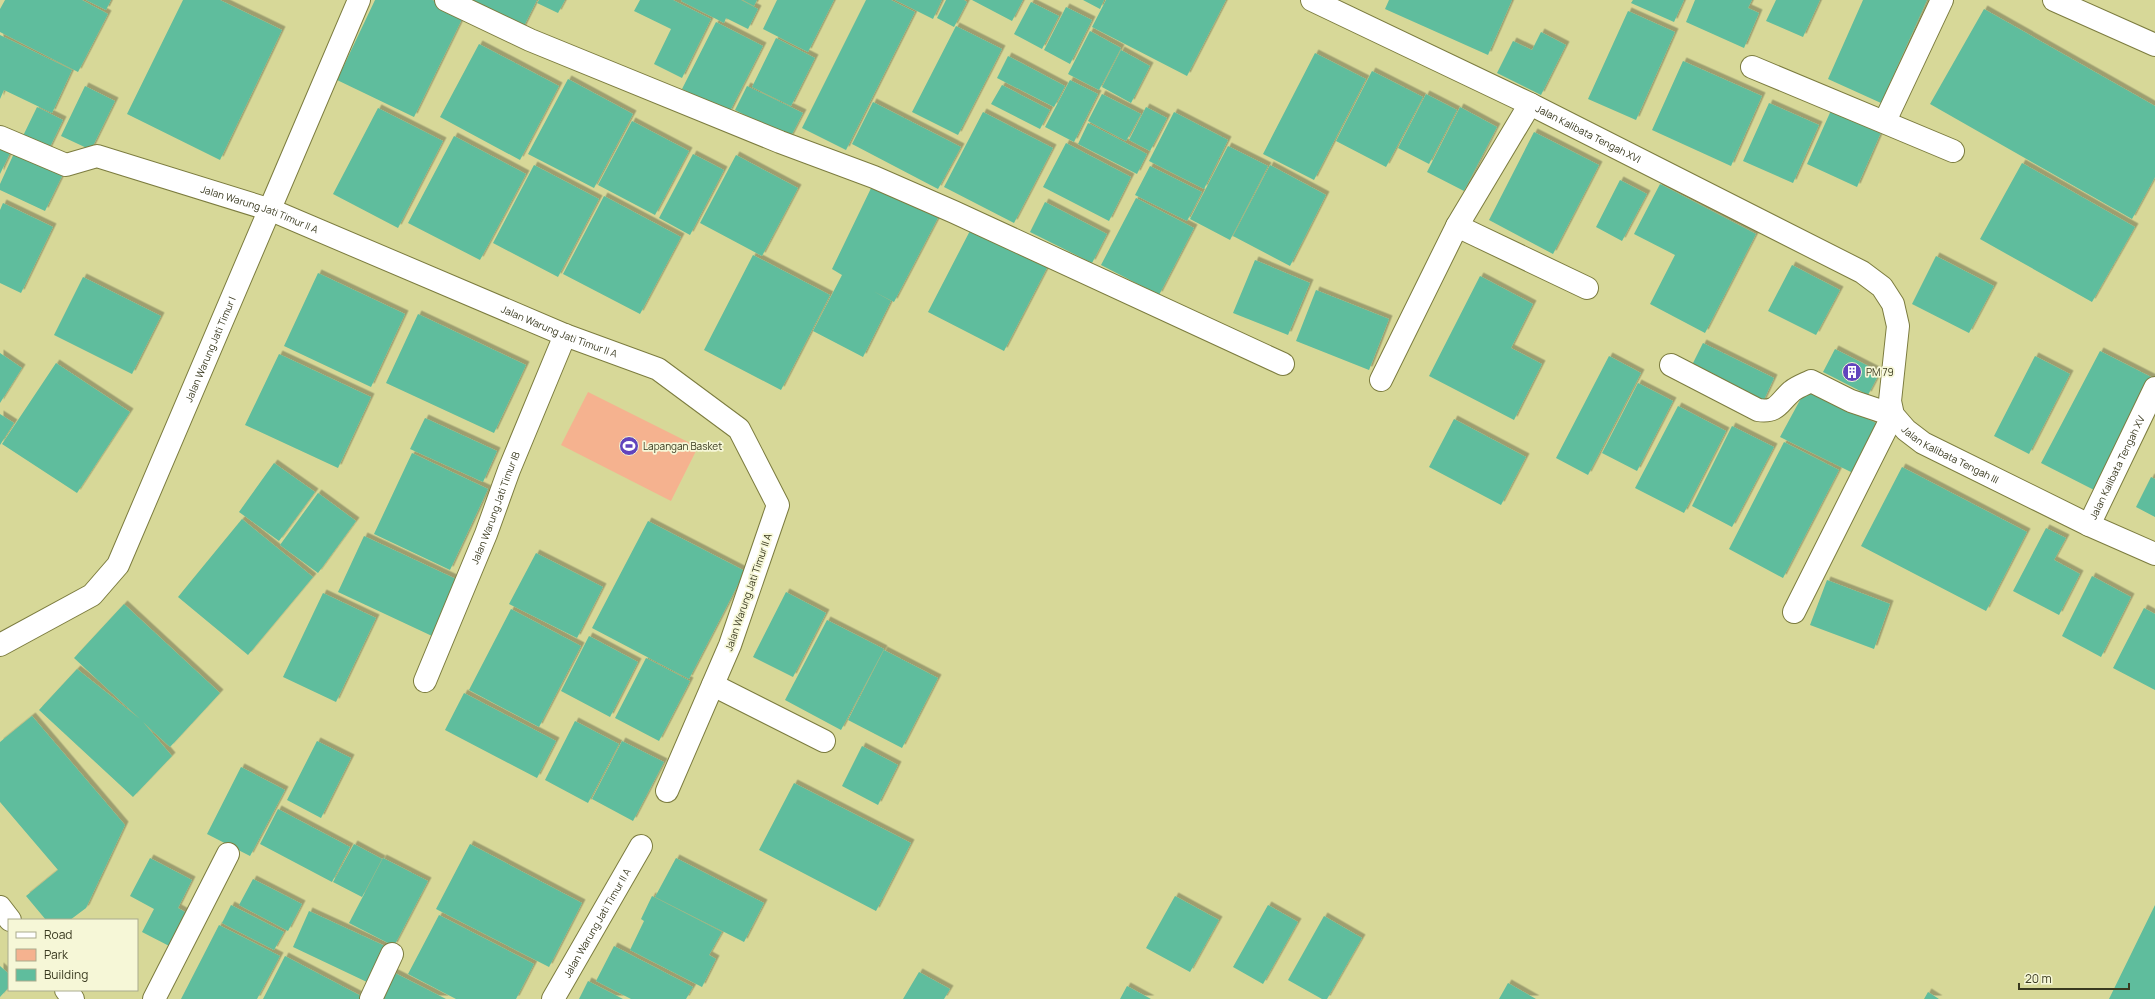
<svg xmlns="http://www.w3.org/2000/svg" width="2155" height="999" viewBox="0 0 2155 999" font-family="Manrope,sans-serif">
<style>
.green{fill:#f5b28f}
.building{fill:#5fbd9d;filter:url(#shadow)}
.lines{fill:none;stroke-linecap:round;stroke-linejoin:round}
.minor-casing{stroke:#7c7c3f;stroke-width:24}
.major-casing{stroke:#7c7c3f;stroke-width:24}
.minor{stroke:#fff;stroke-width:22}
.major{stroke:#fff;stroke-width:22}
.labels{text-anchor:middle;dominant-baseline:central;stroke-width:3.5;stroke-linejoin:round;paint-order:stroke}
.street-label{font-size:10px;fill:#39391f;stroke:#f6f7d7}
.poi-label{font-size:10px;fill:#39391f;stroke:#f6f7d7;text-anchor:start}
</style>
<defs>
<filter id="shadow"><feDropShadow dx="3.5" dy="-3.5" stdDeviation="0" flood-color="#0004"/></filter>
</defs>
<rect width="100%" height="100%" fill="#d7d898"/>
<path class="green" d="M 588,392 L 698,447 L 671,501 L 561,445 Z"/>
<path class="building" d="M 5,0 L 82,0 L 108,14 L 78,72 L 0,32 L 0,9 Z
M 86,0 L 111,0 L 106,10 Z
M 183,0 L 220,0 L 282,30 L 220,160 L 127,114 Z
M 375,0 L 432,0 L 464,15 L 414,117 L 337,80 Z
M 462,0 L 537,0 L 522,30 Z
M 539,0 L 565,0 L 558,13 L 537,3 Z
M 640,0 L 673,0 L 711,19 L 682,78 L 654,64 L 671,29 L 634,11 Z
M 682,0 L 741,0 L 758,9 L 748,29 L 726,18 L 724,23 L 681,1 Z
M 743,0 L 757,0 L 754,6 Z
M 777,0 L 834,0 L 808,52 L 763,29 Z
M 866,0 L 891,0 L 915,12 L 846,150 L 802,128 Z
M 895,0 L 942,0 L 933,19 Z
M 946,0 L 964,0 L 967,2 L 954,27 L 937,18 Z
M 972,0 L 1023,0 L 1012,21 Z
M 1083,0 L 1104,0 L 1100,9 Z
M 1106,0 L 1226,0 L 1187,76 L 1092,27 Z
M 1389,0 L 1512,0 L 1488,55 L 1385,9 Z
M 1633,0 L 1684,0 L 1674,22 L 1631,3 Z
M 1695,0 L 1752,0 L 1748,8 L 1759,13 L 1744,48 L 1686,22 Z
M 1776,0 L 1820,0 L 1803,37 L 1766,21 Z
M 1863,0 L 1927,0 L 1881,103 L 1828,79 Z
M 1031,2 L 1059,16 L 1042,49 L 1014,34 Z
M 1066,7 L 1092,20 L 1070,64 L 1044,50 Z
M 1984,9 L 2155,106 L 2155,177 L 2132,219 L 1930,104 Z
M 1628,11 L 1675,32 L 1636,120 L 1588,99 Z
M 716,22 L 763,46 L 729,113 L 682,89 Z
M 956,26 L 1002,49 L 958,135 L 912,112 Z
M 1090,31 L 1121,48 L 1099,90 L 1068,74 Z
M 1541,32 L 1566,45 L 1541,95 L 1497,73 L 1513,41 L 1532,50 Z
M 0,35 L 72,70 L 52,113 L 4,90 L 0,99 Z
M 776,38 L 815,58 L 791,106 L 752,87 Z
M 479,44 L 559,86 L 520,160 L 440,117 Z
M 1121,50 L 1150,66 L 1131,103 L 1102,87 Z
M 1315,53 L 1366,79 L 1314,180 L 1263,154 Z
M 1008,56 L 1065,86 L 1054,107 L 997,78 Z
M 1683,61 L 1762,96 L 1731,166 L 1652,130 Z
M 1372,71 L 1423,97 L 1386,167 L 1336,141 Z
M 568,79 L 633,114 L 594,188 L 528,154 Z
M 1070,80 L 1098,94 L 1074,142 L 1045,127 Z
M 1002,85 L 1050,110 L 1040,129 L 991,104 Z
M 85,86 L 115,101 L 91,150 L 61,136 Z
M 747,86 L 803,113 L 790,138 L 735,110 Z
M 1102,94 L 1141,114 L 1126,141 L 1088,121 Z
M 1426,94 L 1457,110 L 1429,164 L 1398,148 Z
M 873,102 L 961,147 L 938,189 L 852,144 Z
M 1769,103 L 1819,125 L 1793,183 L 1743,161 Z
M 1833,106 L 1883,128 L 1857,187 L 1807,164 Z
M 37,107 L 63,120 L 48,151 L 22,138 Z
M 1146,107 L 1167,118 L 1150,151 L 1129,140 Z
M 1460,107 L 1497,127 L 1464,191 L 1427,172 Z
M 378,108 L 443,141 L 398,228 L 333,194 Z
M 983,112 L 1053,148 L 1014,223 L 944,187 Z
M 1174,112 L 1228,140 L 1204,189 L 1149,161 Z
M 632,121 L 689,151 L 655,215 L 598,185 Z
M 1088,123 L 1147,154 L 1137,174 L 1078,144 Z
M 1534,132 L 1599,165 L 1553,254 L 1489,220 Z
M 454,136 L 526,174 L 480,260 L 408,223 Z
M 1066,143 L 1131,177 L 1109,221 L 1043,187 Z
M 0,144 L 12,149 L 0,174 Z
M 1228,146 L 1268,166 L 1230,240 L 1190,219 Z
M 16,149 L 64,172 L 45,211 L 0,190 L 0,184 Z
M 693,154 L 724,170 L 690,235 L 659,218 Z
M 736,155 L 798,188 L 762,256 L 700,223 Z
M 2022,163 L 2135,227 L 2092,302 L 1980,239 Z
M 534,165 L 599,199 L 558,277 L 493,243 Z
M 1270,165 L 1326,195 L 1290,266 L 1233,236 Z
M 1150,166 L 1202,192 L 1187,221 L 1135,195 Z
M 1620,180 L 1647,194 L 1622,241 L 1596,227 Z
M 874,182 L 940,214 L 894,302 L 873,291 L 891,301 L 863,357 L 813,331 L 842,275 L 832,269 Z
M 1660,184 L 1756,234 L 1705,333 L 1650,304 L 1675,255 L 1634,234 Z
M 604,196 L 681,237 L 640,314 L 563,274 Z
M 1136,198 L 1194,228 L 1159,295 L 1101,265 Z
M 1045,202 L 1107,234 L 1092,263 L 1030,232 Z
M 3,203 L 53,227 L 21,293 L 0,283 L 0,210 Z
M 974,223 L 1050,262 L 1004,351 L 928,312 Z
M 753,255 L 830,295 L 781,390 L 704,350 Z
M 1936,256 L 1994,286 L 1969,333 L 1912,304 Z
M 1255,260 L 1310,283 L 1288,335 L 1233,313 Z
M 1792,265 L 1840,290 L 1816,335 L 1768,311 Z
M 318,273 L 405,314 L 371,387 L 284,346 Z
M 1480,276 L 1533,304 L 1511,348 L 1542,364 L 1514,420 L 1429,376 Z
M 83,277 L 161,316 L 132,374 L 54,335 Z
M 1316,290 L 1389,319 L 1369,370 L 1296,341 Z
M 418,314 L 526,365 L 494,433 L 386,383 Z
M 1703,343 L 1774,378 L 1762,404 L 1690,369 Z
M 1835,349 L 1880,372 L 1868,395 L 1823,372 Z
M 2100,351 L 2155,379 L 2096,491 L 2041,463 Z
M 0,353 L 22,368 L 0,403 Z
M 279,354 L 371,397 L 338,468 L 245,425 Z
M 1609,356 L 1641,373 L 1588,475 L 1556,458 Z
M 2035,356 L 2070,374 L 2029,454 L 1994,436 Z
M 56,363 L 130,412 L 77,493 L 2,444 Z
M 1638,383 L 1673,401 L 1637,471 L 1602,453 Z
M 1806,389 L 1882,426 L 1857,475 L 1780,437 Z
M 1678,406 L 1726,431 L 1684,513 L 1635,488 Z
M 0,414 L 14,423 L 0,445 Z
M 425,418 L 497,451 L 483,482 L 410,449 Z
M 1454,419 L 1526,457 L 1501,505 L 1429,467 Z
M 1732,426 L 1774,447 L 1732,527 L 1692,506 Z
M 1784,442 L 1839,470 L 1783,578 L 1729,549 Z
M 412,453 L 488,489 L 450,570 L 374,534 Z
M 274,463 L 315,492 L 279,541 L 239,512 Z
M 1902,467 L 2027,532 L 1986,611 L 1861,546 Z
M 2151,477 L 2155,479 L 2155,517 L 2136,507 Z
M 318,493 L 356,521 L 318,573 L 280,545 Z
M 242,519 L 313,577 L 248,655 L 178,597 Z
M 648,521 L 745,571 L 689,679 L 592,628 Z
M 2046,528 L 2066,538 L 2054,560 L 2080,574 L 2059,615 L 2013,591 Z
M 364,536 L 458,580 L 432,636 L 338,592 Z
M 536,553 L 603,587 L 577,638 L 509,604 Z
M 2092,576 L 2131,597 L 2101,657 L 2062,636 Z
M 1827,580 L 1890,604 L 1874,649 L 1810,625 Z
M 786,592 L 826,613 L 793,677 L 753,657 Z
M 323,593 L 376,618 L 336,702 L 283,677 Z
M 124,604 L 220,693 L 170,747 L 143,722 L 172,756 L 133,797 L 39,710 L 77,669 L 140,719 L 74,658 Z
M 2144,608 L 2155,614 L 2155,690 L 2113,668 Z
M 511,609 L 581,646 L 539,727 L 469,690 Z
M 827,620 L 884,649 L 841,730 L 785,700 Z
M 589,636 L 638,662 L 610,717 L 561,691 Z
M 884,650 L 938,678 L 902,748 L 848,720 Z
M 646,658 L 690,681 L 659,741 L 615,718 Z
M 464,693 L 556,741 L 537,778 L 445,730 Z
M 32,716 L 125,825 L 86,908 L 70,920 L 46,920 L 26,896 L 58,870 L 0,802 L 0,742 Z
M 575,721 L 619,744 L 588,803 L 545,780 Z
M 317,741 L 351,758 L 321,818 L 287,800 Z
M 622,741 L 664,762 L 633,821 L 592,799 Z
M 862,746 L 898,765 L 878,805 L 842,786 Z
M 241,767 L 285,790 L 250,856 L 207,834 Z
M 794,783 L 911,843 L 876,911 L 759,850 Z
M 278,809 L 350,847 L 332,882 L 260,844 Z
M 354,844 L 382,859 L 362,897 L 333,882 Z
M 470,844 L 582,903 L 549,967 L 436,909 Z
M 150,858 L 192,880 L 178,908 L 192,916 L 175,949 L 142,932 L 154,909 L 130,896 Z
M 383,858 L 428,881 L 394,946 L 349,923 Z
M 676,858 L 764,903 L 744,942 L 655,897 Z
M 253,879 L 302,904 L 288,931 L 239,905 Z
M 652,896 L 722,932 L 709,955 L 716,959 L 702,987 L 630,950 L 644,921 L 641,919 Z
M 1175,896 L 1219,920 L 1190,972 L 1146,948 Z
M 231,905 L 284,932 L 274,950 L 222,923 Z
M 1268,905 L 1298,922 L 1263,984 L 1233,967 Z
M 2155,905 L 2155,999 L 2109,999 Z
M 309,911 L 385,946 L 369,983 L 293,947 Z
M 439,915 L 534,964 L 516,999 L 456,999 L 408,974 Z
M 1324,916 L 1362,938 L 1327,999 L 1322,999 L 1288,980 Z
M 219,925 L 280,956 L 257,999 L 181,999 Z
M 614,946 L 693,987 L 686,999 L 631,999 L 596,981 Z
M 285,956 L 363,997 L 362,999 L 263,999 Z
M 0,966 L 9,974 L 9,987 L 0,997 Z
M 389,970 L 446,999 L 375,999 Z
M 919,972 L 950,989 L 944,999 L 903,999 Z
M 588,981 L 623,999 L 579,999 Z
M 1508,983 L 1536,999 L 1499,999 Z
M 1127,986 L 1151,999 L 1120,999 Z
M 1928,992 L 1939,999 L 1924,999 Z"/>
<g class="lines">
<g class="minor-casing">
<g id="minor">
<path d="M 446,0 L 530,40 L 780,142 L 874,177 L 954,212 L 1283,364"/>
<path id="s1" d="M 1312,0 L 1530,104 L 1862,272 L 1882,287 L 1893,304 L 1898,326 L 1890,401 L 1893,415 L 1906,430 L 1923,443 L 2089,525 L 2155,554"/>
<path d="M 2054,0 L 2155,45"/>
<path d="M 1752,67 L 1953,151"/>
<path d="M 1885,121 L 1942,0"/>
<path id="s2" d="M 0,137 L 66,165 L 97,156 L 271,210 L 565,335 L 658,369 L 739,429 L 778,505 L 730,645 L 667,791"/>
<path d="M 1457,226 L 1587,288"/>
<path d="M 1671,365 L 1758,410 C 1778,413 1779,402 1792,391 C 1797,387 1805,384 1811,381 L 1851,401 L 1893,415 L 1794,612"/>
<path d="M 1381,380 L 1457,226 L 1530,104"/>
<path id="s3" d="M 2089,525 L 2155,388"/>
<path id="s4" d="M 0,645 L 92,595 L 118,565 L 359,0"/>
<path id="s5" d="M 425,681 L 486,534 L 509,470 L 565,335"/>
<path d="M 713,685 L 824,741"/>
<path d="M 154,999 L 228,854"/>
<path d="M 371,999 L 392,954"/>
<path id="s6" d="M 553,999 L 641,846"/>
</g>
</g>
<g class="major-casing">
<path id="major" d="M 0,907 L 10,920
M 66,990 L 73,999"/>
</g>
<use href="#minor" class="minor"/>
<use href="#major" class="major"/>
</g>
<defs>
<g id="building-disc" transform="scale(1)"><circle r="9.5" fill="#6144bd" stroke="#f6f7d7"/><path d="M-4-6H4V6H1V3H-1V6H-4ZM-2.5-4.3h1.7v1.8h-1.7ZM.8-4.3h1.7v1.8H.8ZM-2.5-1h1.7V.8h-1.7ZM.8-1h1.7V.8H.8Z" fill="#fff"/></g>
<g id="stadium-disc" transform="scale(1)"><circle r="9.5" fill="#6144bd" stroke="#f6f7d7"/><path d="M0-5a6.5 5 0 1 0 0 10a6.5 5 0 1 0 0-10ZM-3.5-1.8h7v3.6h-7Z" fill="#fff"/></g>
</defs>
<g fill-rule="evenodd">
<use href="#building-disc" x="1852" y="372"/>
<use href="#stadium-disc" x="629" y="446"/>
</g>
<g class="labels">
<g class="street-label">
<text stroke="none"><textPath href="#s1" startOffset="307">Jalan Kalibata Tengah XVI</textPath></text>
<text stroke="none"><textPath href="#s2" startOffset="275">Jalan Warung Jati Timur II A</textPath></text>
<text stroke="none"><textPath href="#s2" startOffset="599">Jalan Warung Jati Timur II A</textPath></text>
<text stroke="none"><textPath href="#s4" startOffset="379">Jalan Warung Jati Timur I</textPath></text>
<text stroke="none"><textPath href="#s1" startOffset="842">Jalan Kalibata Tengah III</textPath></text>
<text stroke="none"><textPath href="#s3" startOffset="64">Jalan Kalibata Tengah XV</textPath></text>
<text stroke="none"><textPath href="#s5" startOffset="187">Jalan Warung Jati Timur IB</textPath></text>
<text transform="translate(748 592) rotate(-71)">Jalan Warung Jati Timur II A</text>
<text stroke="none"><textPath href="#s6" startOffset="88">Jalan Warung Jati Timur II A</textPath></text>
</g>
<g class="poi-label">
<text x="1866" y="372">PM 79</text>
<text x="643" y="446">Lapangan Basket</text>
</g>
</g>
<rect x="8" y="919" width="130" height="72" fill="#f6f7d7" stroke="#aaab8d"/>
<rect x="16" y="932" width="20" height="6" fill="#ffffff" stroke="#aaab8d"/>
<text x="44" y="939" font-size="12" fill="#39391f">Road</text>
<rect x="16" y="949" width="20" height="12" fill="#f5b28f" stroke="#aaab8d"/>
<text x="44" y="959" font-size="12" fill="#39391f">Park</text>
<rect x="16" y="969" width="20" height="12" fill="#5fbd9d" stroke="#aaab8d"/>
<text x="44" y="979" font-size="12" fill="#39391f">Building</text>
<path d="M2019 983v6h110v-6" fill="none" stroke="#39391f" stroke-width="2"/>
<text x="2025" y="983" font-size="12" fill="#39391f" stroke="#f6f7d7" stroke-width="3" paint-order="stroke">20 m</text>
</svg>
